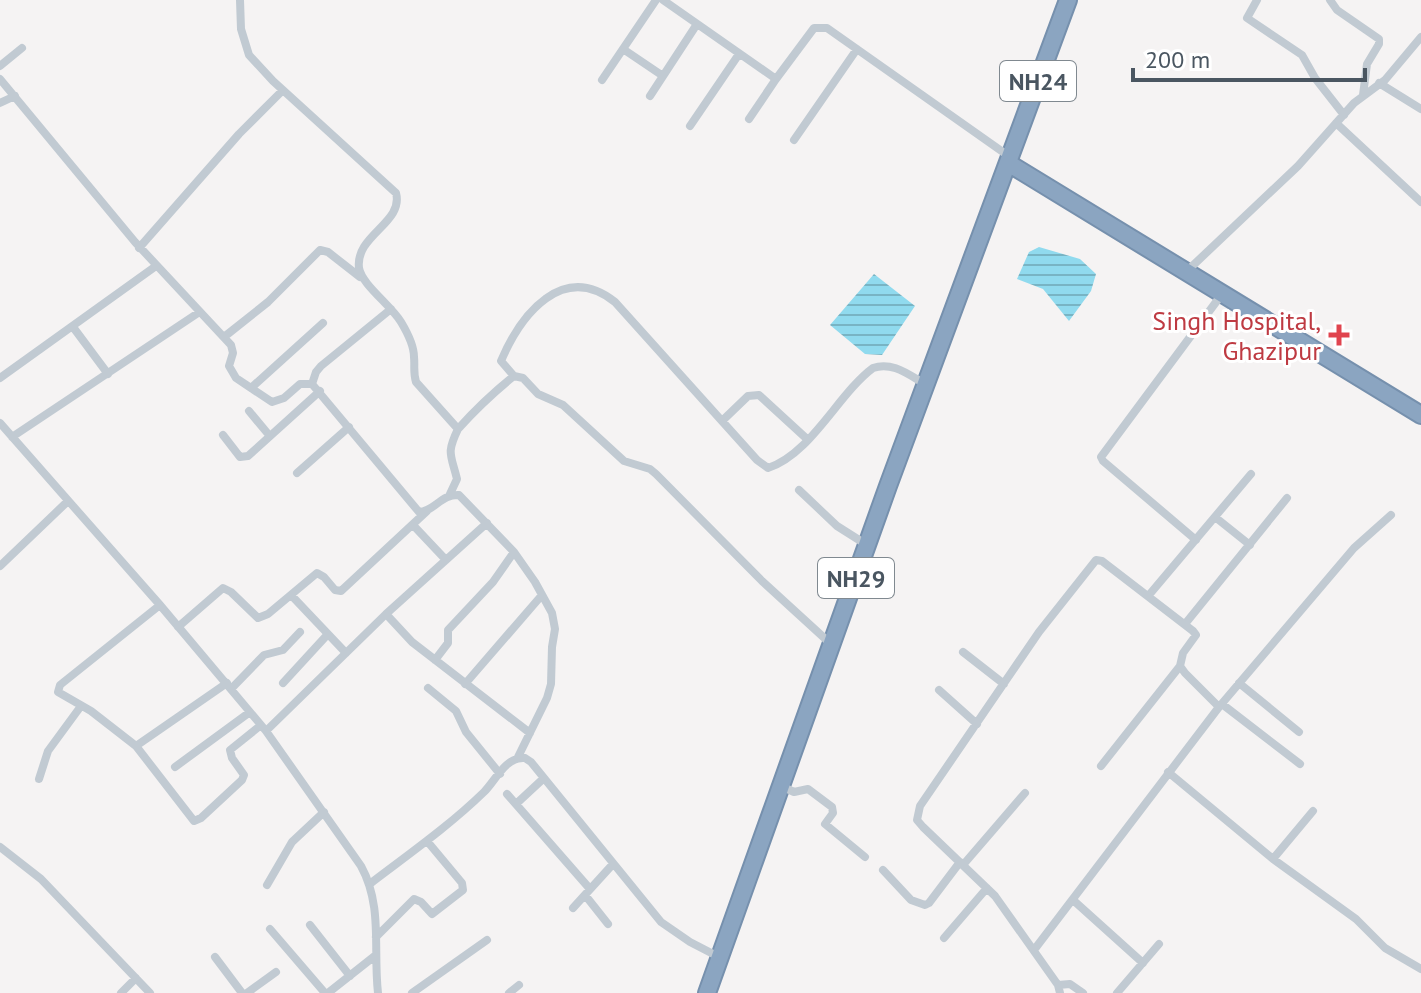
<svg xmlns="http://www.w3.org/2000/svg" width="1421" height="993" viewBox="0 0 1421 993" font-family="'PT Sans',sans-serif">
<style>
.water{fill:url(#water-rules)}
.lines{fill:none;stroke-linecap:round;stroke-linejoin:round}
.highway-casing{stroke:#7690ad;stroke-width:20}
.street{stroke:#c1cad2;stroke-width:8}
.highway{stroke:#8ba5c1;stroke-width:16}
.health-dot{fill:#e0444e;stroke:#fff;stroke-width:3}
.labels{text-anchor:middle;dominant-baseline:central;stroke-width:6;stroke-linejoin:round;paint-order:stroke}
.shield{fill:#fff;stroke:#808990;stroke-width:2}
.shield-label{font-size:24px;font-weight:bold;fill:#4a5661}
.health-label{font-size:26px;fill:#be3a42;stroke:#fff;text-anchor:end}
</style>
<defs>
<pattern id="water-rules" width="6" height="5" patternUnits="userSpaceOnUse" patternTransform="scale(2)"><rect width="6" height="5" fill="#90daee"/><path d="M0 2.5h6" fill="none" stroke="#78b4c4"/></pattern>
</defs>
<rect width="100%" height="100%" fill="#f5f3f3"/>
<path class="water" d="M 1039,247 L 1080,259 L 1096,274 L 1091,291 L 1069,321 L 1043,289 L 1017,279 L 1029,252 Z
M 874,274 L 915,306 L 882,355 L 865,354 L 830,325 Z"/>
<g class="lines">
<g class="highway-casing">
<path id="highway" d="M 1008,163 L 1421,415
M 707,993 L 888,486 L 1068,0"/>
</g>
<path class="street" d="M 240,0 L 241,29 L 249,55 L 273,81 L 396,193 C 404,223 355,235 359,268 C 362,285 391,305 401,322 C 407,332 414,346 414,357 C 415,366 413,372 416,382 L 458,429 C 446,454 451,454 457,479 L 450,494
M 663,0 L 776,79 L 814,28 L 827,28 L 1010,157
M 1257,0 L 1247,18 L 1302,55 L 1315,78 L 1344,115
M 1330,0 L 1337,10 L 1379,39 L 1379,44 L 1367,64 L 1363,95
M 623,49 L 663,76
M 0,66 L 22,48
M 0,79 L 135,242 L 231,345 L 233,353 L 229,366 L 236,378 L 272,402 L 284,398 L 300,384 L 312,384 L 419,512 C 435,511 441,494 459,495 L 514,552 L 535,582 L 552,613 L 555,629 L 552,647 L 551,684 L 547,698 L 518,757
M 602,80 L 656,0
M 1379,83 L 1421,109
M 650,96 L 697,24
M 0,103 L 15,96
M 749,119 L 776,79
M 1336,123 L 1421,202
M 690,126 L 739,54
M 794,140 L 857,49
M 139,248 L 239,134 L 283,90
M 1187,271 L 1298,166 L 1354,103 L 1385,80 L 1421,37
M 73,327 L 108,374
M 224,337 L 268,302 L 320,250 L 328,252 L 360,277
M 514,376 L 501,361 C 521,314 563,261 615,302 L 757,460 L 768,468 C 811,454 838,394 873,368 C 892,361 909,375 925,384
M 0,378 L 156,266
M 312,384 L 316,372 L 321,366 L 391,309
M 251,388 L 323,323
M 249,411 L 269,435
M 722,421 L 748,396 L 759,395 L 807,439
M 0,423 L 160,605 L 266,731 L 361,866 C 383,906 373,949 378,993
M 458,429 C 476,409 494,392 514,376 L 523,378 L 538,394 L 563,405 L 624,461 L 650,469 L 656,474 L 762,581 L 832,645
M 223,435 L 240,457 L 248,456 L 320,391
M 12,437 L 198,313
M 297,473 L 349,427
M 799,490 L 837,526 L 867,545
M 1215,517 L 1250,545
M 413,525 L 446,560
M 1196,540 L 1103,461 L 1101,457 L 1222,294
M 0,566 L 68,501
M 291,595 L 346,653
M 1149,595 L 1251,474
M 160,605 L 60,685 L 58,692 L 91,711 L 136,746 L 194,821 L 201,818 L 242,780 L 244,775 L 232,758 L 230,750 L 261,725
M 386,614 L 412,642 L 530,733
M 1185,624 L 1287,498
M 178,627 L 223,588 L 231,592 L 258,618 L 268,614 L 317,573 L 324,577 L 335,590 L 341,591 L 427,511
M 963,652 L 1004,684
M 435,660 L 448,643 L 448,630 L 493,582 L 514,552
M 283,683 L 328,634
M 1239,683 L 1299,732
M 465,684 L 542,595
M 428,688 L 456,711 L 466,732 L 500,774
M 231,689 L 264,655 L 283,650 L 300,632
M 939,690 L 977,724
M 1222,704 L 1300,764
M 266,731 L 386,614 L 487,523
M 136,746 L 227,683
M 1101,766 L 1180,666
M 175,767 L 250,712
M 1168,772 L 1273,859 L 1356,919 L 1385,948 L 1421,969
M 39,779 L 48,751 L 81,706
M 781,786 L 794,792 L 808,789 L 832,807 L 833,813 L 825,824 L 865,857
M 507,794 L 590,889
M 516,804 L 544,778
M 0,847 L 41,879 L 150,993
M 1273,859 L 1313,811
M 963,865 L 1025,793
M 883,870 L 911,900 L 925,905 L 929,903 L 960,862
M 371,883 C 409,854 449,826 484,792 C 496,780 506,756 525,758 L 531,762 L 661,922 L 690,942 L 719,957
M 267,885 L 292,842 L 324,812
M 585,895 L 608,924
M 1073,900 L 1143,963
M 573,908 L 613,864
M 310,925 L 350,976
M 270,929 L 325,993
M 376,937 L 414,899 L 421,902 L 432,914 L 463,890 L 462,883 L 427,841
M 944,938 L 987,888
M 1034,950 L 1219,707 L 1354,548 L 1391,515
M 215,957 L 242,993
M 1058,985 L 1070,984 L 1083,993
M 121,993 L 136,978
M 247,993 L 276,972
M 328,993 L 376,955
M 412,993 L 487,940
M 509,993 L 519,985
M 1060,993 L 1058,985 L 995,896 L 923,827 L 917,820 L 920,806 L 1039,632 L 1096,560 L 1102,561 L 1193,631 L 1196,635 L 1183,653 L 1180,666 L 1185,673 L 1219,707
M 1117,993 L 1159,944"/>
<use href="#highway" class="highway"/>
</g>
<path class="health-dot" d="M1335 323h8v8h8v8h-8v8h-8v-8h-8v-8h8z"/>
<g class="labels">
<g class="shield">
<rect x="1000" y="61" width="76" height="40" rx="6"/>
<rect x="818" y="558" width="76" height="40" rx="6"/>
</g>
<g class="shield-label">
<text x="1038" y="81">NH24</text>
<text x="856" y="578">NH29</text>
</g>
<g class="health-label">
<text x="1321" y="320">Singh Hospital,<tspan x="1321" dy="30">Ghazipur</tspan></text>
</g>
</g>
<path d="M1133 68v12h232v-12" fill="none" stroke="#4a5661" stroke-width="4"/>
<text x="1145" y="68" font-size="24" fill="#4a5661" stroke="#ffffff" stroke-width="6" paint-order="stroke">200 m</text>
</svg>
